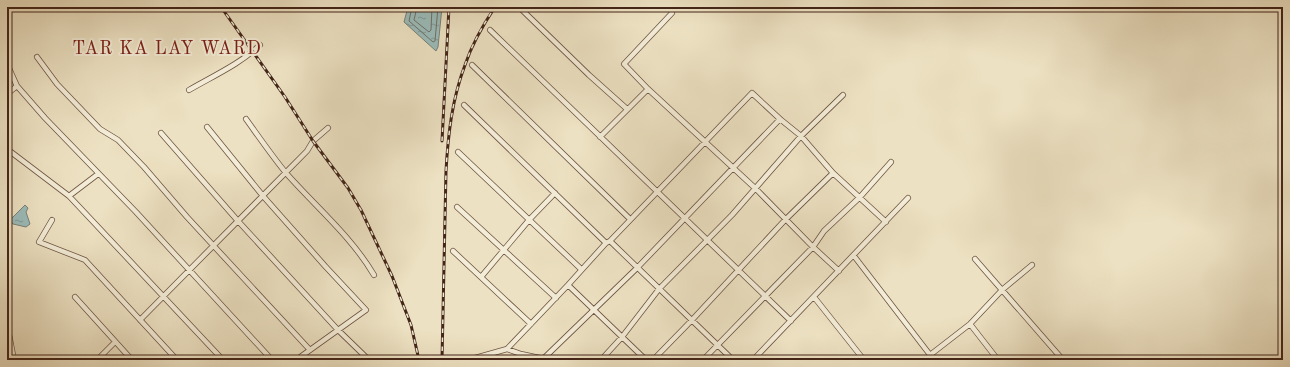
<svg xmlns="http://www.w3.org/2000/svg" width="1290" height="367" viewBox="0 0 1290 367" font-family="'Old Standard TT',serif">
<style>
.water{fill:url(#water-ripples);stroke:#778079}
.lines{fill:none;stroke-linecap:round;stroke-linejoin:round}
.shore{stroke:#6e7069;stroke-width:1}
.street-casing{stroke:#6d5442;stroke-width:6}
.street{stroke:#f3ecd7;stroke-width:4.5}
.rail-casing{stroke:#432518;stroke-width:3}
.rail{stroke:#f3ecd7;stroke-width:1.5;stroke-dasharray:4.5;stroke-linecap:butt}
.labels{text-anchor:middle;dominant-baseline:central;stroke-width:4;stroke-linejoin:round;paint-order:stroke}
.quarter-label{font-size:18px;letter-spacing:1px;fill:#7a1f14;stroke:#f3ecd7}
</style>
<defs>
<pattern id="water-ripples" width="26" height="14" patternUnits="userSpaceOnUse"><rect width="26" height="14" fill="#9abcba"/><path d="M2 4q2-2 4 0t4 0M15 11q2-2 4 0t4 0" fill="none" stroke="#7f9996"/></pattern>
</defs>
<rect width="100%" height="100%" fill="#ece1c2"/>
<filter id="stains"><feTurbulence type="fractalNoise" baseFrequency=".005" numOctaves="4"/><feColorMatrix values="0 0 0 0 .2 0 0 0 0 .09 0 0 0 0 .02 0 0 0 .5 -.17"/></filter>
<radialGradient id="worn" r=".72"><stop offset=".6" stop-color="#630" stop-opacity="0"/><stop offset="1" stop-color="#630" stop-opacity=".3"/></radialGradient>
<path class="water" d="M 408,7 L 442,7 L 438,47 L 436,51 L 404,22 Z
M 25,205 L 28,208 L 26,212 L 30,224 L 26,227 L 13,224 L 10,220 Z"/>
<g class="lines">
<path class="shore" d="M 412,7 L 409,21 L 433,42 L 435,41 L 438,7
M 417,7 L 414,20 L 429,32 L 431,30 L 432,7"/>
<g class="street-casing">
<path id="street" d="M 519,7 L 589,75 L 627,109
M 672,13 L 624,64 L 648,89 L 756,189 L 813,247 L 839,271
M 490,30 L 791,321
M 37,57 L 57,84 L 100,129 L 118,140 L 144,167 L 187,217 L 310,350
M 7,64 L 17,86 L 45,118 L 136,212 L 272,360
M 472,65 L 630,219
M 189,90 C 213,76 240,64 260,45
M 7,94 L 17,86
M 464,105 L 606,243
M 246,119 C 259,137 272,156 286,173 C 316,207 351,236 374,275
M 207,127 L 263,196 L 325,266 L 366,310 L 296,360
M 161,133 L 238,221 L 338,330 L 369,360
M 600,137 L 648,89
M 7,149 L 69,196 L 223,360
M 458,152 L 581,269
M 69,196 L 98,174
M 457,207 L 556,298
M 52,220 L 39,242 L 85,260 L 177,360
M 610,241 L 733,360
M 453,251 L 531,324
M 854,256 L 934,360
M 975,259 L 1063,360
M 481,277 L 529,220 L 555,193
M 75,297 L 132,360
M 814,297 L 864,360
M 140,320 L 307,151 L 313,141 L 328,128
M 7,324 L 14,360
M 970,324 L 998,360
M 507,349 L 521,354 L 549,360
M 930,355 L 970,324 L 1002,290 L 1032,265
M 543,359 L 637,268 L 780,119
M 97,360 L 115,342
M 468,360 L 507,349 L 568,285
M 601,360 L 622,337 L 659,289 L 732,215 L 801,136 L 843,95
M 646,360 L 568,285 L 606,243 L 610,241 L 752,93 L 780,119 L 801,136 L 833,173 L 886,222
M 653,360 L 692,320 L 785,220 L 833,173
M 703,360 L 813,247 L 824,231 L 860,197 L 891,162
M 753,360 L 908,198"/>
</g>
<use href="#street" class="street"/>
<g class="rail-casing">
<path id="rail" d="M 221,7 L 285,97 L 313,141 L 348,188 L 361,210 L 392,276 L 411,325 L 419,360
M 442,141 L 449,7
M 442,360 L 446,171 C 448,135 452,99 465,65 C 472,44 483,25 495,7"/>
</g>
<use href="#rail" class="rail"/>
</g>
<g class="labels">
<g class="quarter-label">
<text x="167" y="49">TAR KA LAY WARD</text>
</g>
</g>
<rect width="1290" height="367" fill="none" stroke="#ece1c2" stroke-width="24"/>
<rect x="8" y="8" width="1274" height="351" fill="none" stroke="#432518" stroke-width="2"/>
<rect x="12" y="12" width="1266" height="343" fill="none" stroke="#432518"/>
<rect width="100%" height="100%" filter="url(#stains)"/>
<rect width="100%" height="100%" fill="url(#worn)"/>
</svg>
